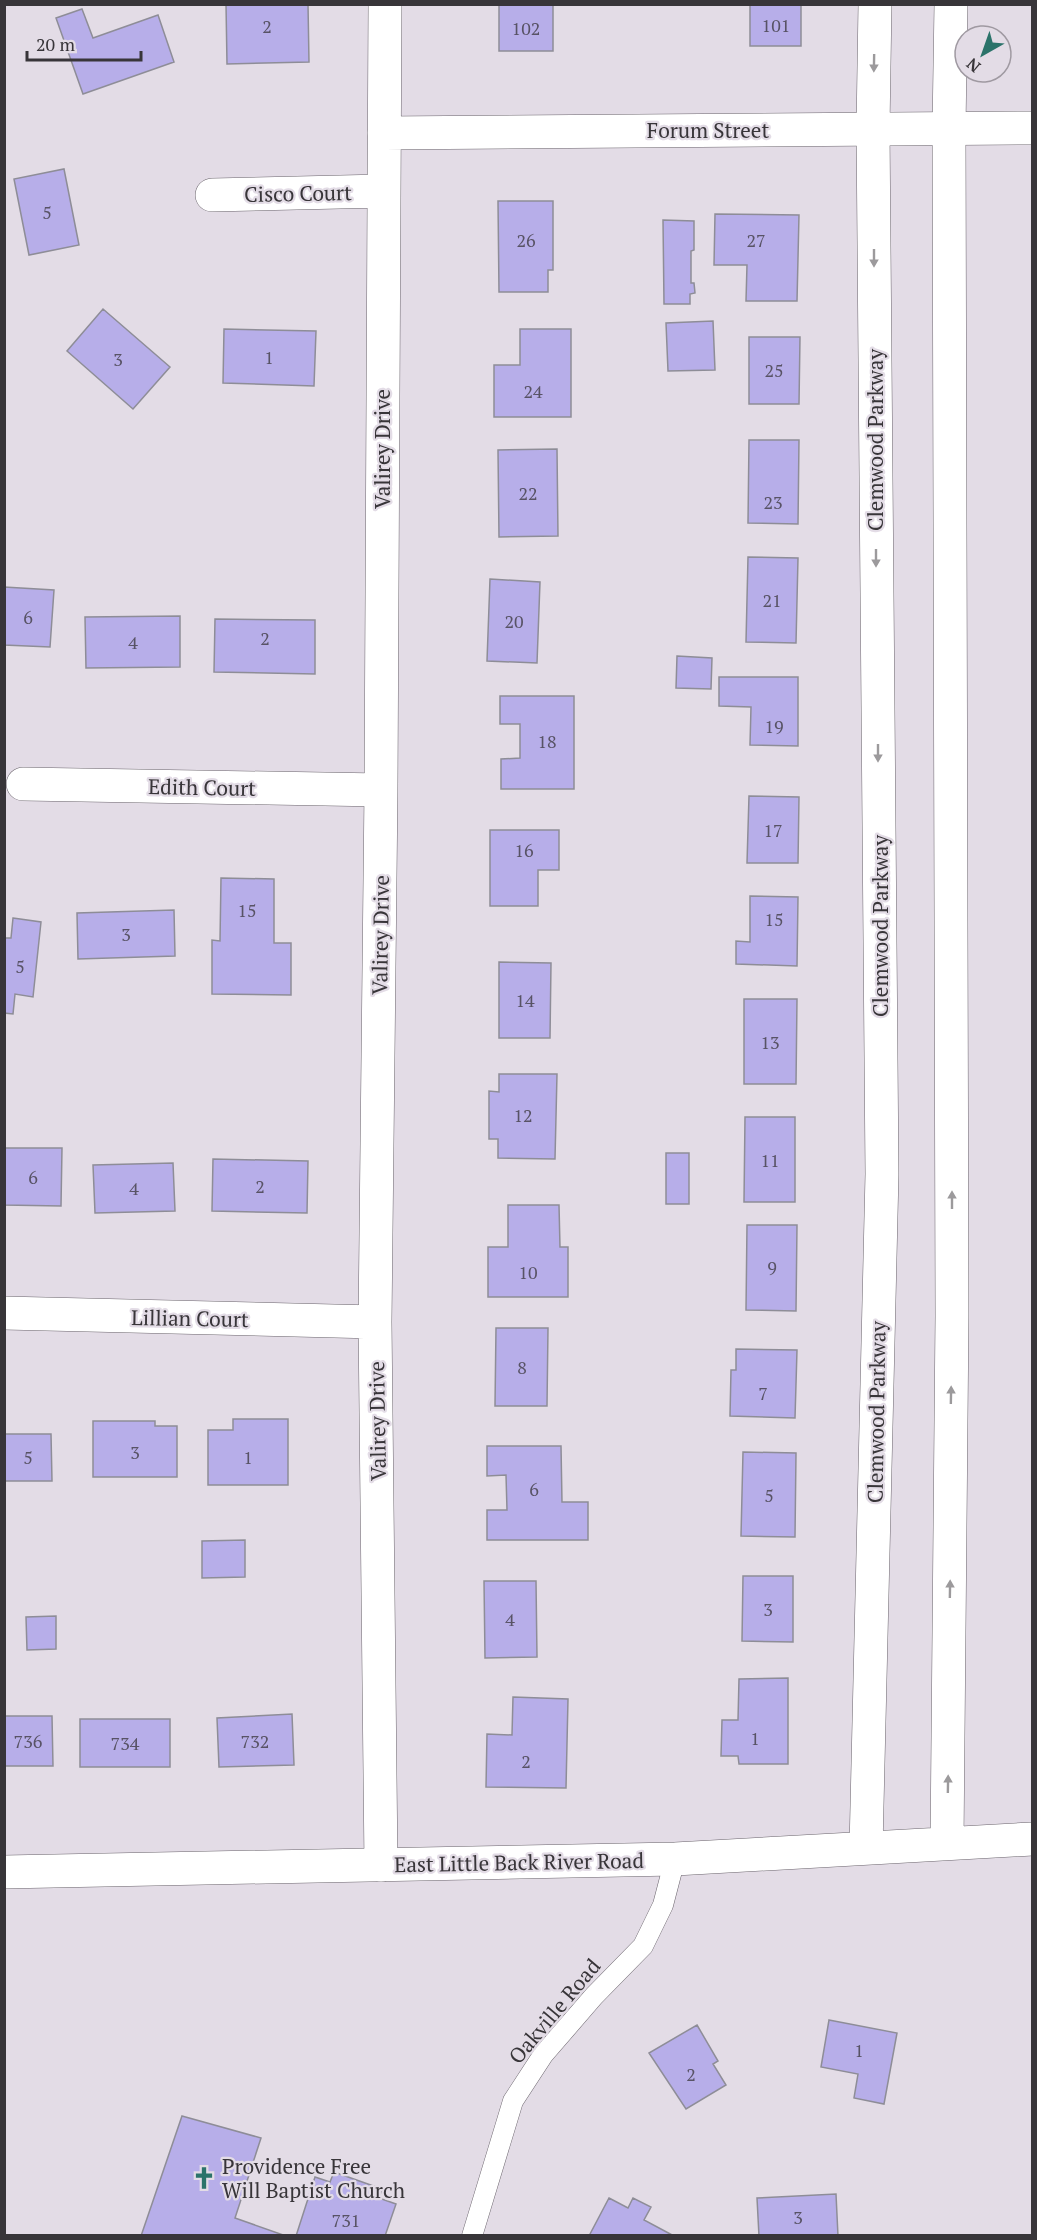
<svg xmlns="http://www.w3.org/2000/svg" width="1037" height="2240" viewBox="0 0 1037 2240" font-family="'PT Serif',serif">
<style>
.building{fill:#b7aee9;stroke:#8e8d97;stroke-width:1.5}
.lines{fill:none;stroke-linecap:round;stroke-linejoin:round}
.service-casing{stroke:#6b656d;stroke-width:21}
.minor-casing{stroke:#6b656d;stroke-width:34}
.tertiary-casing{stroke:#6b656d;stroke-width:34}
.service{stroke:#fff;stroke-width:20}
.minor{stroke:#fff;stroke-width:33}
.tertiary{stroke:#fff;stroke-width:33}
.oneway{fill:#9c9a9c}
.labels{text-anchor:middle;dominant-baseline:central;stroke-width:4.5;stroke-linejoin:round;paint-order:stroke}
.number-label{font-size:18px;fill:#585365}
.street-label{font-size:21px;fill:#383539;stroke:#e3dce6}
.poi-label{font-size:21px;fill:#383539;stroke:#e3dce6;text-anchor:start}
</style>
<rect width="100%" height="100%" fill="#e3dce6"/>
<path class="building" d="M 226,4 L 308,4 L 309,62 L 227,64 Z
M 499,4 L 553,4 L 553,51 L 499,51 Z
M 750,4 L 801,4 L 801,46 L 750,46 Z
M 82,9 L 93,38 L 158,15 L 174,62 L 83,94 L 56,18 Z
M 64,169 L 79,245 L 29,255 L 14,179 Z
M 498,201 L 553,201 L 553,270 L 548,270 L 548,292 L 499,292 Z
M 715,214 L 799,215 L 797,301 L 746,301 L 747,265 L 714,265 Z
M 663,220 L 694,221 L 694,250 L 691,251 L 691,283 L 694,283 L 695,293 L 690,294 L 690,304 L 664,304 Z
M 103,309 L 170,367 L 133,409 L 67,351 Z
M 713,321 L 715,370 L 668,371 L 666,323 Z
M 224,329 L 316,331 L 314,386 L 223,383 Z
M 520,329 L 571,329 L 571,417 L 494,417 L 494,365 L 520,365 Z
M 749,337 L 800,337 L 799,404 L 749,404 Z
M 749,440 L 799,440 L 798,524 L 748,523 Z
M 557,449 L 558,536 L 499,537 L 498,450 Z
M 748,557 L 798,558 L 796,643 L 746,642 Z
M 490,579 L 540,582 L 537,663 L 487,661 Z
M 4,587 L 54,590 L 50,647 L 4,645 Z
M 180,616 L 180,667 L 86,668 L 85,617 Z
M 215,619 L 315,620 L 315,674 L 214,672 Z
M 677,656 L 712,658 L 711,689 L 676,688 Z
M 719,677 L 798,677 L 798,746 L 750,745 L 751,707 L 719,706 Z
M 500,696 L 574,696 L 574,789 L 501,789 L 501,759 L 520,758 L 520,724 L 500,724 Z
M 749,796 L 799,797 L 798,863 L 747,863 Z
M 490,830 L 559,830 L 559,870 L 538,870 L 538,906 L 490,906 Z
M 221,878 L 274,879 L 274,943 L 291,943 L 291,995 L 212,994 L 212,940 L 220,941 Z
M 750,896 L 798,897 L 797,966 L 736,964 L 736,941 L 750,942 Z
M 174,910 L 175,956 L 78,959 L 77,913 Z
M 13,918 L 41,922 L 33,997 L 15,994 L 13,1014 L 4,1013 L 4,938 L 11,938 Z
M 499,962 L 551,963 L 550,1038 L 499,1038 Z
M 744,999 L 797,999 L 796,1084 L 744,1084 Z
M 499,1074 L 557,1074 L 555,1159 L 498,1158 L 498,1139 L 489,1139 L 489,1091 L 499,1092 Z
M 745,1117 L 795,1117 L 795,1202 L 744,1202 Z
M 4,1148 L 62,1148 L 61,1206 L 4,1205 Z
M 666,1153 L 689,1153 L 689,1204 L 666,1204 Z
M 213,1159 L 308,1161 L 307,1213 L 212,1211 Z
M 173,1163 L 175,1211 L 95,1213 L 93,1165 Z
M 508,1205 L 559,1205 L 560,1247 L 568,1247 L 568,1297 L 488,1297 L 488,1247 L 508,1247 Z
M 747,1225 L 797,1225 L 796,1311 L 746,1310 Z
M 496,1328 L 548,1328 L 547,1406 L 495,1406 Z
M 736,1349 L 797,1350 L 795,1418 L 730,1416 L 731,1370 L 736,1370 Z
M 233,1419 L 288,1419 L 288,1485 L 208,1485 L 208,1430 L 233,1430 Z
M 93,1421 L 155,1421 L 155,1426 L 177,1426 L 177,1477 L 93,1477 Z
M 4,1434 L 51,1434 L 52,1481 L 4,1481 Z
M 487,1446 L 561,1446 L 562,1502 L 588,1502 L 588,1540 L 487,1540 L 487,1510 L 507,1510 L 506,1475 L 487,1476 Z
M 743,1452 L 796,1453 L 795,1537 L 741,1536 Z
M 245,1540 L 245,1577 L 202,1578 L 202,1541 Z
M 743,1576 L 793,1576 L 793,1642 L 742,1641 Z
M 484,1581 L 536,1581 L 537,1657 L 485,1658 Z
M 56,1616 L 56,1649 L 27,1650 L 26,1617 Z
M 788,1678 L 788,1764 L 739,1764 L 738,1756 L 721,1756 L 722,1720 L 738,1720 L 739,1679 Z
M 513,1697 L 568,1699 L 566,1788 L 486,1787 L 487,1734 L 512,1735 Z
M 292,1714 L 294,1765 L 219,1767 L 217,1718 Z
M 4,1716 L 52,1716 L 53,1766 L 4,1766 Z
M 80,1719 L 170,1719 L 170,1767 L 80,1767 Z
M 829,2020 L 897,2033 L 884,2104 L 854,2098 L 858,2074 L 821,2067 Z
M 697,2025 L 718,2061 L 713,2064 L 726,2085 L 686,2109 L 649,2053 Z
M 182,2116 L 261,2138 L 235,2218 L 286,2236 L 141,2236 Z
M 334,2172 L 382,2189 L 379,2198 L 396,2204 L 385,2236 L 296,2236 L 315,2177 L 330,2182 Z
M 836,2194 L 838,2236 L 759,2236 L 757,2198 Z
M 609,2198 L 628,2208 L 633,2198 L 651,2207 L 644,2220 L 674,2236 L 589,2236 Z"/>
<g class="lines">
<g class="service-casing">
<path id="service" d="M 472,2236 L 513,2101 L 543,2055 L 594,1996 L 643,1946 L 663,1905 L 675,1859"/>
</g>
<g class="minor-casing">
<path id="minor" d="M 384,133 L 1032,128
M 212,195 L 383,191
M 23,784 L 381,790
M 4,1313 L 375,1322
M 381,1865 L 375,1322 L 381,790 L 385,4"/>
</g>
<g class="tertiary-casing">
<path id="tertiary" d="M 947,1843 L 952,1316 L 949,127 L 951,4
M 866,1848 L 882,1174 L 873,128 L 875,4
M 4,1872 L 675,1859 L 1032,1839"/>
</g>
<use href="#service" class="service"/>
<use href="#minor" class="minor"/>
<use href="#tertiary" class="tertiary"/>
</g>
<defs><path id="oneway-solid" d="M-6-.8H1V-3.2L6.5 0L1 3.2V.8H-6Z" transform="scale(1.5)"/></defs>
<g class="oneway">
<use href="#oneway-solid" transform="translate(874 63) rotate(91)"/>
<use href="#oneway-solid" transform="translate(874 258) rotate(90)"/>
<use href="#oneway-solid" transform="translate(876 558) rotate(90)"/>
<use href="#oneway-solid" transform="translate(878 753) rotate(90)"/>
<use href="#oneway-solid" transform="translate(952 1200) rotate(-90)"/>
<use href="#oneway-solid" transform="translate(951 1395) rotate(-89)"/>
<use href="#oneway-solid" transform="translate(950 1589) rotate(-89)"/>
<use href="#oneway-solid" transform="translate(948 1784) rotate(-89)"/>
</g>
<defs>
<g id="church-bare" transform="scale(1.8)"><path d="M-1.2-6h2.4v3.5h3.3v2.4h-3.3V6h-2.4V-.1h-3.3v-2.4h3.3Z" fill="#2b736a" stroke="#e3dce6" stroke-width="2.5" paint-order="stroke"/></g>
</defs>
<g fill-rule="evenodd">
<use href="#church-bare" x="204" y="2178"/>
</g>
<g class="labels">
<g class="number-label">
<text x="776" y="25">101</text>
<text x="267" y="26">2</text>
<text x="526" y="28">102</text>
<text x="47" y="212">5</text>
<text x="526" y="240">26</text>
<text x="756" y="240">27</text>
<text x="269" y="357">1</text>
<text x="118" y="359">3</text>
<text x="774" y="370">25</text>
<text x="533" y="391">24</text>
<text x="528" y="493">22</text>
<text x="773" y="502">23</text>
<text x="772" y="600">21</text>
<text x="28" y="617">6</text>
<text x="514" y="621">20</text>
<text x="265" y="638">2</text>
<text x="133" y="642">4</text>
<text x="774" y="726">19</text>
<text x="547" y="741">18</text>
<text x="773" y="830">17</text>
<text x="524" y="850">16</text>
<text x="247" y="910">15</text>
<text x="774" y="919">15</text>
<text x="126" y="934">3</text>
<text x="20" y="966">5</text>
<text x="525" y="1000">14</text>
<text x="770" y="1042">13</text>
<text x="523" y="1115">12</text>
<text x="770" y="1160">11</text>
<text x="33" y="1177">6</text>
<text x="260" y="1186">2</text>
<text x="134" y="1188">4</text>
<text x="772" y="1267">9</text>
<text x="528" y="1272">10</text>
<text x="522" y="1367">8</text>
<text x="763" y="1393">7</text>
<text x="135" y="1452">3</text>
<text x="28" y="1457">5</text>
<text x="248" y="1457">1</text>
<text x="534" y="1489">6</text>
<text x="769" y="1495">5</text>
<text x="768" y="1609">3</text>
<text x="510" y="1619">4</text>
<text x="755" y="1738">1</text>
<text x="28" y="1741">736</text>
<text x="255" y="1741">732</text>
<text x="125" y="1743">734</text>
<text x="526" y="1761">2</text>
<text x="859" y="2050">1</text>
<text x="691" y="2074">2</text>
<text x="798" y="2217">3</text>
<text x="346" y="2220">731</text>
</g>
<g class="street-label">
<text x="708" y="130">Forum Street</text>
<text transform="translate(298 193) rotate(-1)">Cisco Court</text>
<text transform="translate(875 440) rotate(-90)">Clemwood Parkway</text>
<text transform="translate(382 449) rotate(-90)">Valirey Drive</text>
<text transform="translate(202 787) rotate(1)">Edith Court</text>
<text transform="translate(880 926) rotate(-90)">Clemwood Parkway</text>
<text transform="translate(380 935) rotate(-89)">Valirey Drive</text>
<text transform="translate(190 1318) rotate(1)">Lillian Court</text>
<text transform="translate(876 1412) rotate(-89)">Clemwood Parkway</text>
<text transform="translate(377 1421) rotate(-91)">Valirey Drive</text>
<text transform="translate(519 1862) rotate(-1)">East Little Back River Road</text>
<text transform="translate(554 2011) rotate(-50)">Oakville Road</text>
</g>
<g class="poi-label">
<text x="222" y="2166">Providence Free<tspan x="222" dy="24">Will Baptist Church</tspan></text>
</g>
</g>
<rect width="1037" height="2240" fill="none" stroke="#383539" stroke-width="12"/>
<g transform="translate(983 54) rotate(220)"><circle r="28" fill="#e3dce6" stroke="#9f99a1" stroke-width="1.5"/>
<path d="M0-4.5L10 22L0 15L-10 22Z" fill="#2b736a"/>
<text y="-9" font-size="16" font-weight="bold" text-anchor="middle" fill="#383539">N</text>
</g>
<path d="M27 51v9h114v-9" fill="none" stroke="#383539" stroke-width="3"/>
<text x="36" y="51" font-size="18" fill="#383539" stroke="#e3dce6" stroke-width="4.5" paint-order="stroke">20 m</text>
</svg>
